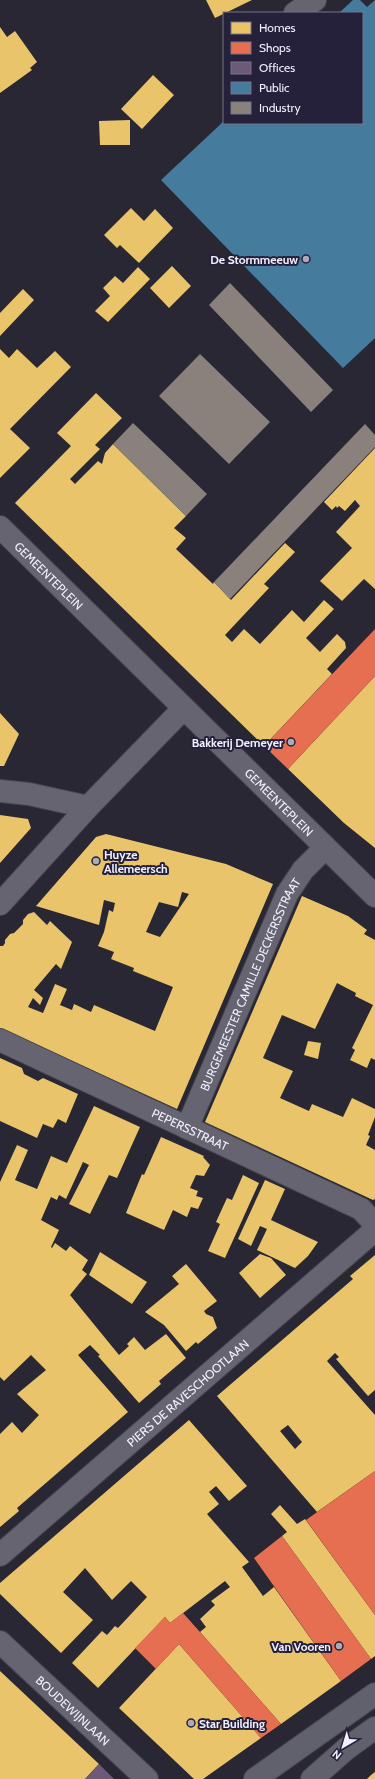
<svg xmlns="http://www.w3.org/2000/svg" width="375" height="1779" viewBox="0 0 375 1779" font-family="Cabin,sans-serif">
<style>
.homes{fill:#e9c46a;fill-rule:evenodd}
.shops{fill:#e76f51}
.offices{fill:#6d597a}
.public{fill:#457b9d}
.industry{fill:#8a817c}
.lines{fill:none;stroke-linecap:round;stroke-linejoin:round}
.minor-casing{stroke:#474650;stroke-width:24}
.major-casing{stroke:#474650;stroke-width:24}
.minor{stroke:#656470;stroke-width:22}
.major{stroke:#61606d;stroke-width:22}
.poi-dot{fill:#abaab7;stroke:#25213a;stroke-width:1.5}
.labels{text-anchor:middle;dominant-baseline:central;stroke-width:4;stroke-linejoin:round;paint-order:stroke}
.poi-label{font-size:12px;font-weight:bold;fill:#f1f0fd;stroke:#25213a;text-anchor:end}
.street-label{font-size:12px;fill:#f1f0fd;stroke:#25213a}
</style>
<rect width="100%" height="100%" fill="#292734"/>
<path class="homes" d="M 206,0 L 252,0 L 215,18 Z
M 0,27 L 7,37 L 15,31 L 37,62 L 30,68 L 32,70 L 0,93 Z
M 153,75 L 174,95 L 142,129 L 121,109 Z
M 130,120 L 130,145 L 100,145 L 99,121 Z
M 131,208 L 144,221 L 155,209 L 173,228 L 139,263 L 120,245 L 117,248 L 104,235 Z
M 172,266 L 191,286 L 169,308 L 150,288 Z
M 138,267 L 150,279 L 108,322 L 95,311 L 110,296 L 103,288 L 115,276 L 123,283 Z
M 23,289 L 34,300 L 0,336 L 0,313 Z
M 0,349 L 9,358 L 17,349 L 37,368 L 55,351 L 71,367 L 10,429 L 30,448 L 0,478 Z
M 96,393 L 122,418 L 95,445 L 100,449 L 70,479 L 75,484 L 98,461 L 102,464 L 105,453 L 113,444 L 186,516 L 174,528 L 186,538 L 176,549 L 213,584 L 214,582 L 231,600 L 285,543 L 295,552 L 264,584 L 269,588 L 225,635 L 232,642 L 244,629 L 260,644 L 292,610 L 304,622 L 324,600 L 334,609 L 306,638 L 320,652 L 337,634 L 345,642 L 346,648 L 327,669 L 332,674 L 264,746 L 15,503 L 71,446 L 57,433 Z
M 375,448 L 375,589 L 364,579 L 342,601 L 320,581 L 352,548 L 336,532 L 360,506 L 355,500 L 345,511 L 339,506 L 337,508 L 336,506 L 332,510 L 324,502 Z
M 375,676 L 375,848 L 344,823 L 288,769 Z
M 0,713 L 19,734 L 4,766 L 0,766 Z
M 0,815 L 28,819 L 31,828 L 0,863 Z
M 106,834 L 226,864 L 273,884 L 177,1109 L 0,1028 L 0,946 L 3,946 L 5,943 L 5,940 L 10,934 L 14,933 L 23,924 L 23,920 L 28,914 L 34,912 L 47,925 L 50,921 L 72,942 L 61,969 L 56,964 L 34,990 L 43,998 L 40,1005 L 33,998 L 28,1007 L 43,1013 L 55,984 L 67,989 L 60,1005 L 72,1010 L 74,1004 L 91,1012 L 94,1005 L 155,1031 L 173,987 L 133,971 L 134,968 L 111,959 L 114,952 L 98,946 L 104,932 L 109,910 L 113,912 L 115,903 L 104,900 L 99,925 L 36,906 L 96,837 ZM 182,892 L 189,894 L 160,937 L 146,932 L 159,902 L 178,907 Z
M 302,896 L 348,916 L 367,930 L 364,934 L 375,940 L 375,1060 L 371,1058 L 367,1068 L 350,1060 L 355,1050 L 352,1048 L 373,1005 L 355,996 L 356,993 L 337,983 L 315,1029 L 282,1015 L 263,1058 L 293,1071 L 280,1098 L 309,1111 L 312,1104 L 343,1117 L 352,1098 L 375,1109 L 375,1117 L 368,1135 L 370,1136 L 366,1145 L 375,1150 L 375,1199 L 373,1200 L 205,1122 Z
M 308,1041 L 321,1043 L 318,1059 L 304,1055 Z
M 0,1058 L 22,1068 L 24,1074 L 38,1081 L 43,1078 L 78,1094 L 66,1123 L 58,1119 L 53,1128 L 43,1124 L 37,1138 L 0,1121 Z
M 94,1106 L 140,1127 L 117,1178 L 109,1175 L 90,1214 L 69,1204 L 89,1165 L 83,1162 L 66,1199 L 59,1195 L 57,1200 L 51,1197 L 41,1220 L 59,1230 L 51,1247 L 52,1248 L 55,1243 L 66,1251 L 70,1246 L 88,1260 L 82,1270 L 87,1274 L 70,1295 L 119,1355 L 129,1346 L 127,1344 L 134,1337 L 145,1350 L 166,1334 L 186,1358 L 159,1381 L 161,1384 L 139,1403 L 98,1356 L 100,1355 L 90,1345 L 78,1355 L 128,1412 L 17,1508 L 19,1511 L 0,1527 L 0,1434 L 12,1422 L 22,1433 L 39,1415 L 17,1394 L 46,1370 L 31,1355 L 4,1381 L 0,1377 L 0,1182 L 17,1145 L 28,1150 L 15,1180 L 37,1189 L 51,1156 L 67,1163 Z
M 161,1137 L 204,1156 L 203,1157 L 210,1165 L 204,1176 L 196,1175 L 190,1188 L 198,1191 L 196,1196 L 203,1198 L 198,1209 L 191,1207 L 187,1217 L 173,1210 L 164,1230 L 126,1213 L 142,1174 L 144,1175 Z
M 243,1175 L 259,1183 L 225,1258 L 208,1251 L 220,1224 L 216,1222 L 227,1198 L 232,1200 Z
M 265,1180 L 285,1189 L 271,1220 L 318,1242 L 308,1256 L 295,1268 L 257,1250 L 267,1229 L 260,1226 L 251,1246 L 238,1239 Z
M 100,1252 L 147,1282 L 132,1304 L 89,1275 Z
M 260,1254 L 271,1258 L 286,1275 L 260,1298 L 239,1273 Z
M 375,1255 L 375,1390 L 368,1396 L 336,1359 L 339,1357 L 335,1353 L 327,1361 L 375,1415 L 375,1471 L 317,1512 L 217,1396 L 353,1279 L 350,1276 ZM 288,1425 L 302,1442 L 295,1449 L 280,1431 Z
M 186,1264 L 217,1301 L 204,1311 L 206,1314 L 213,1317 L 217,1328 L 198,1344 L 196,1342 L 186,1351 L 164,1325 L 145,1312 L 179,1284 L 172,1276 Z
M 189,1420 L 247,1486 L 229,1501 L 216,1486 L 209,1492 L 219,1504 L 207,1514 L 249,1562 L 242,1567 L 263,1596 L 274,1587 L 341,1681 L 281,1724 L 200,1632 L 206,1627 L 200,1619 L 215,1605 L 211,1601 L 230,1587 L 225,1581 L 170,1623 L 165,1617 L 98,1688 L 72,1663 L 102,1631 L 107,1635 L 115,1626 L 118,1628 L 147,1597 L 131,1581 L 112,1600 L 85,1568 L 63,1592 L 93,1620 L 61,1653 L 0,1594 L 0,1583 Z
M 280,1505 L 297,1524 L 305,1519 L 375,1615 L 375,1656 L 371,1659 L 282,1536 L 287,1532 L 271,1514 Z
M 179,1644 L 261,1738 L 203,1779 L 194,1779 L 119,1708 Z
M 0,1671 L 99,1764 L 85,1779 L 0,1779 Z
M 375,1772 L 375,1779 L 367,1779 L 371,1775 Z"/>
<path class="shops" d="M 375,629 L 375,676 L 288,769 L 264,746 Z
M 375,1471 L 375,1615 L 306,1520 Z
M 282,1536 L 371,1659 L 341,1681 L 254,1558 Z
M 183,1613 L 200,1632 L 281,1724 L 261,1738 L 179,1644 L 156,1669 L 135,1648 L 165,1617 L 170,1623 Z"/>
<path class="offices" d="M 99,1764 L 114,1779 L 85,1779 Z"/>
<path class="public" d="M 353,0 L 360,0 L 367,7 L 375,0 L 375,338 L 343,368 L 161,180 L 224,121 L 224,123 L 362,123 L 362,13 L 339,13 Z"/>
<path class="industry" d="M 230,283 L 333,390 L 311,412 L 209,305 Z
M 200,354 L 270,422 L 229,464 L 159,396 Z
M 133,423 L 207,494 L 186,516 L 113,444 Z
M 365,424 L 375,435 L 375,447 L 230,599 L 214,582 Z"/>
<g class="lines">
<g class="minor-casing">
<g id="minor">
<path d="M 295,13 L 315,0"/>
<path id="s1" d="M 0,527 L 375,896"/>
<path d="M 0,791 L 29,794 L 88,807"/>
<path d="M 0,904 L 88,807 L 184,708"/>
<path id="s2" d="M 0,1040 L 361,1209 L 375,1224"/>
<path id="s3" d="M 187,1128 L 287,894 L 303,870 L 325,848"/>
<path id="s4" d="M 0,1555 L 375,1230"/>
<path id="s5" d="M 0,1642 L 147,1779"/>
</g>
</g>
<g class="major-casing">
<path id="major" d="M 255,1779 L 375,1694
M 312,1779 L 346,1749 L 375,1728"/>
</g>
<use href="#minor" class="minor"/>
<use href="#major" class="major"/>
</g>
<g class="poi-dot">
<circle cx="306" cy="259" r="4"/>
<circle cx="291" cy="742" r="4"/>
<circle cx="96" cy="861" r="4"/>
<circle cx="339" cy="1646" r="4"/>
<circle cx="191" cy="1723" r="4"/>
</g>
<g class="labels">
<g class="poi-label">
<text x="298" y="259">De Stormmeeuw</text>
<text x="283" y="742">Bakkerij Demeyer</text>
<text x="104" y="854" text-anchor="start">Huyze<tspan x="104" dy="14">Allemeersch</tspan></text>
<text x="331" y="1646">Van Vooren</text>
<text x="199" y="1723" text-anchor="start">Star Building</text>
</g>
<g class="street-label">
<text stroke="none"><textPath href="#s1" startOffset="69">GEMEENTEPLEIN</textPath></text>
<text stroke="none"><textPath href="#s1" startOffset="392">GEMEENTEPLEIN</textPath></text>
<text stroke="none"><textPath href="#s3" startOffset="157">BURGEMEESTER CAMILLE DECKERSSTRAAT</textPath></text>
<text stroke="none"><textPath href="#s2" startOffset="210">PEPERSSTRAAT</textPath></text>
<text stroke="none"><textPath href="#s4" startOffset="248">PIERS DE RAVESCHOOTLAAN</textPath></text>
<text stroke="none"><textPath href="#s5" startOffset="100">BOUDEWIJNLAAN</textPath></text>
</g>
</g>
<rect x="223" y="12" width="140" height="112" fill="#25213a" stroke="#777488"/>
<rect x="231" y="22" width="20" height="12" fill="#e9c46a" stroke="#777488"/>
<text x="259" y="32" font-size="12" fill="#f1f0fd">Homes</text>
<rect x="231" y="42" width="20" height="12" fill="#e76f51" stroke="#777488"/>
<text x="259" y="52" font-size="12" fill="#f1f0fd">Shops</text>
<rect x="231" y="62" width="20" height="12" fill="#6d597a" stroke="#777488"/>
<text x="259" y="72" font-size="12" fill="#f1f0fd">Offices</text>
<rect x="231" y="82" width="20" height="12" fill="#457b9d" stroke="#777488"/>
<text x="259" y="92" font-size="12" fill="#f1f0fd">Public</text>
<rect x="231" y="102" width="20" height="12" fill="#8a817c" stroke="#777488"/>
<text x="259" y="112" font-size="12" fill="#f1f0fd">Industry</text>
<g transform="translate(343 1747) rotate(218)" stroke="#25213a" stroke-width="3" paint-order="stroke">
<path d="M0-3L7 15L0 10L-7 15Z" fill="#f1f0fd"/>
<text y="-6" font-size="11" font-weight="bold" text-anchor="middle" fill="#f1f0fd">N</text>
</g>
</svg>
